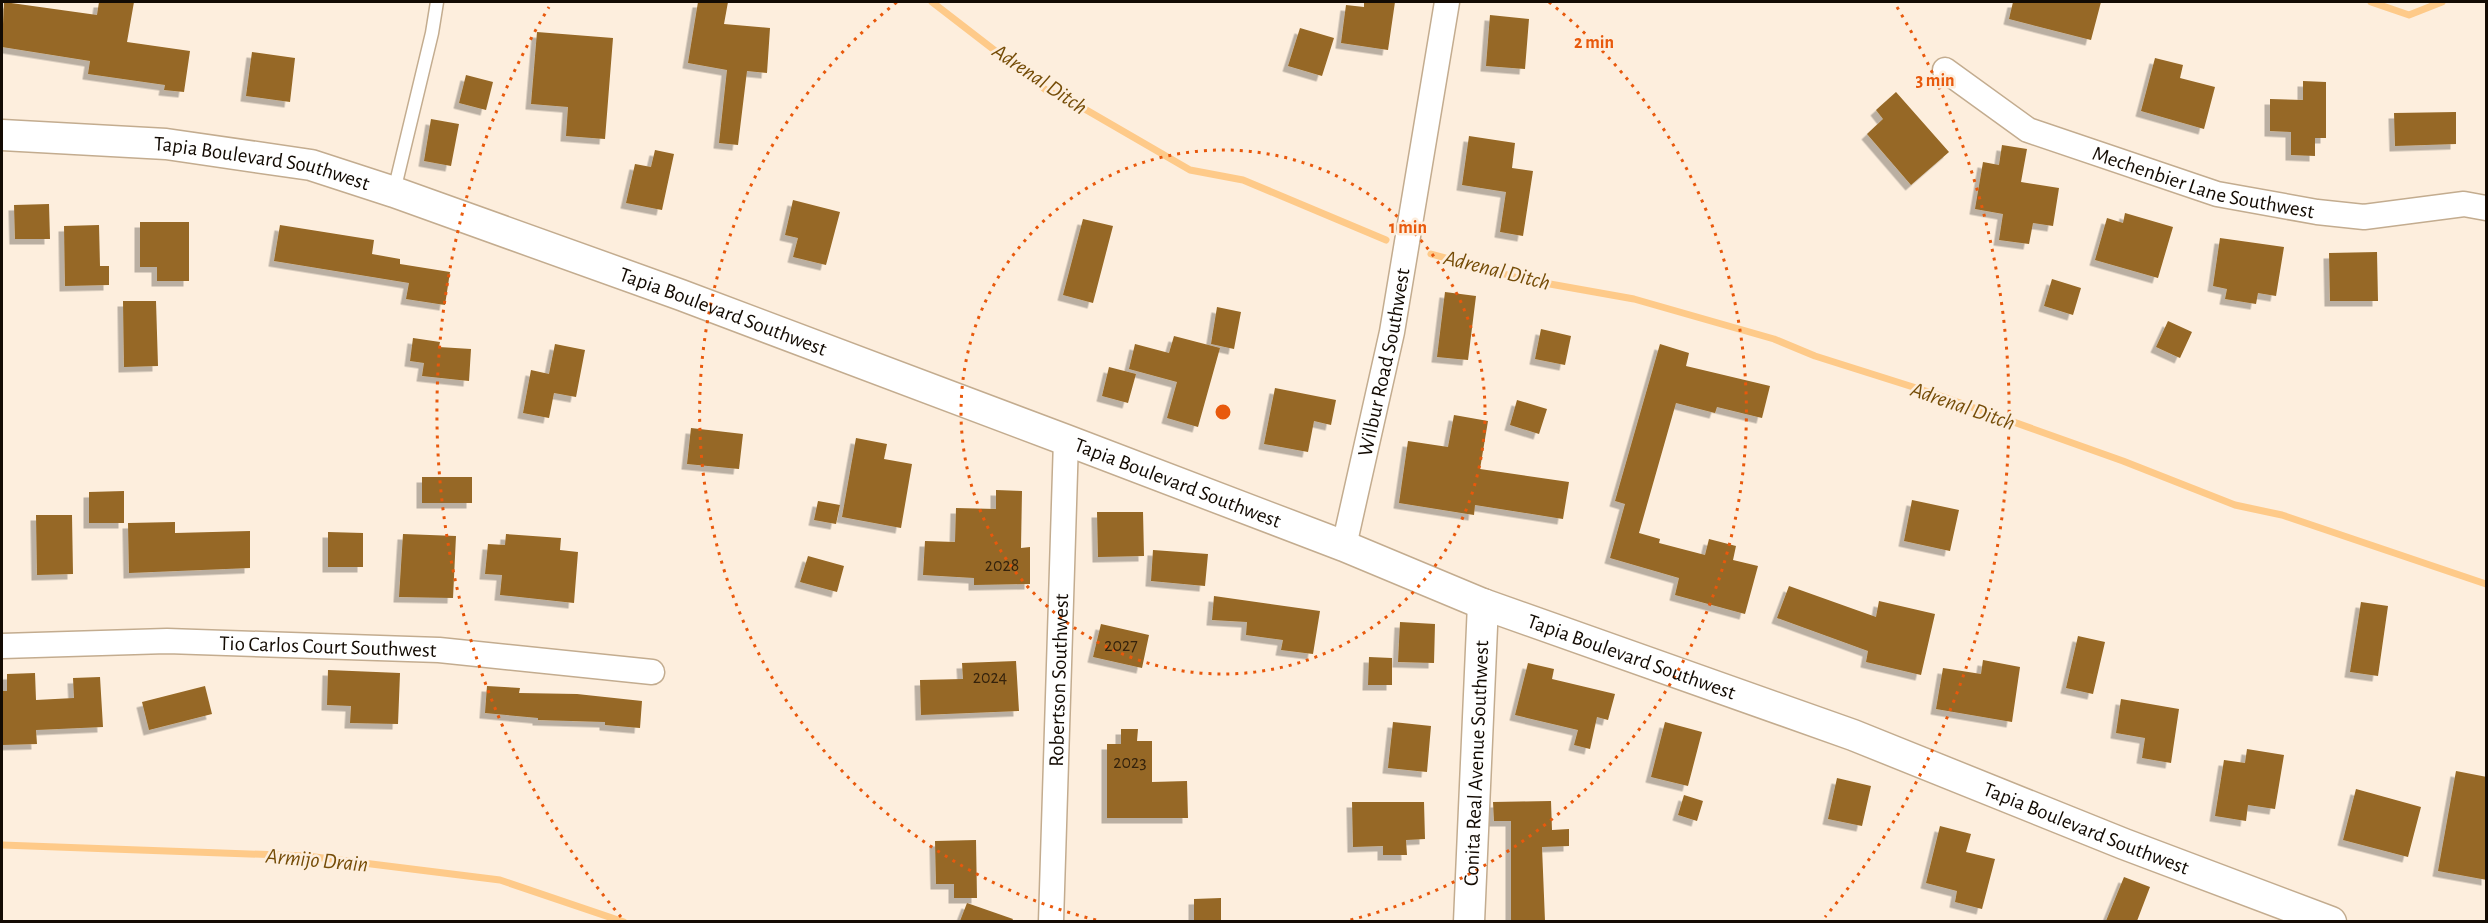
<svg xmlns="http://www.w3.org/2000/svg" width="2488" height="923" viewBox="0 0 2488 923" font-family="'Alegreya Sans',sans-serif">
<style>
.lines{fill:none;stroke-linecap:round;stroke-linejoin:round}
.stream{stroke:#feca89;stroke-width:7}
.building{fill:#966825;filter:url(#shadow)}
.service-casing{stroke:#c3ac8f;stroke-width:15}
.minor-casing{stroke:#c3ac8f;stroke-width:27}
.tertiary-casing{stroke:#c3ac8f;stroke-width:33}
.service{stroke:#fff;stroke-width:12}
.minor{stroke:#fff;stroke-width:24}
.tertiary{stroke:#fff;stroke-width:30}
.ring{fill:none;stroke:#e8590c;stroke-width:3;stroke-dasharray:3 6}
.labels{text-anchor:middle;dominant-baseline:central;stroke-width:5;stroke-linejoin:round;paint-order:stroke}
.number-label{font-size:18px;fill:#34220c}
.street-label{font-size:21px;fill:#130b03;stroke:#fdeedd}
.water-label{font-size:22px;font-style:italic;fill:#754c07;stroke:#fdeedd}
.centre{fill:#e8590c;stroke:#fdeedd;stroke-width:3}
.ring-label{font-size:18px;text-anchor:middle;font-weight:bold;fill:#e8590c;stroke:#fdeedd;stroke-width:5;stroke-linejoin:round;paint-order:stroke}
</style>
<defs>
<filter id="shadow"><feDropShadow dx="-5.5" dy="5.5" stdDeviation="0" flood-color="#0004"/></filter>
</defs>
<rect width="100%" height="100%" fill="#fdeedd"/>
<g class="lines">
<path class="stream" d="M 932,2 L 1046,90 L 1083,108 L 1190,170 L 1243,180 L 1386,240
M 2371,2 L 2409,15 L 2442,2
M 1431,254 L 1522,279 L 1634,299 L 1774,339 L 1815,356 L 1932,393 L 2123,461 L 2235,505 L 2282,515 L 2486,584
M 2,845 L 307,856 L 500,880 L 624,922"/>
</g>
<path class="building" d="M 4,2 L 97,15 L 99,2 L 134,2 L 127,42 L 190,51 L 184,92 L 164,90 L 165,85 L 88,74 L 90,61 L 2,47 Z
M 698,2 L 728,2 L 724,24 L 770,28 L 767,73 L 747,71 L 738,145 L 719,143 L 727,70 L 688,63 Z
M 1364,2 L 1395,2 L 1388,50 L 1341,43 L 1346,5 L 1364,7 Z
M 2013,2 L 2101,2 L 2091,40 L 2009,19 Z
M 1490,15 L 1529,19 L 1525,69 L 1486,66 Z
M 1300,28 L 1334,38 L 1322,76 L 1288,66 Z
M 537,32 L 613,38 L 605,139 L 566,136 L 568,107 L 531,104 Z
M 252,52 L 295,58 L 290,102 L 246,96 Z
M 2155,58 L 2183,65 L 2180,78 L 2215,87 L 2204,129 L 2141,111 Z
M 466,75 L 493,82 L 486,110 L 459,103 Z
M 2303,81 L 2326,82 L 2326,138 L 2315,138 L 2315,156 L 2291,155 L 2291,132 L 2270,131 L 2270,99 L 2303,100 Z
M 1896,92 L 1949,152 L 1911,185 L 1867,134 L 1883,119 L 1876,110 Z
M 2456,112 L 2456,144 L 2395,146 L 2394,113 Z
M 431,119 L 459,124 L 451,166 L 424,161 Z
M 1469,136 L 1515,143 L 1512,168 L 1533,171 L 1523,236 L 1500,232 L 1506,192 L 1462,185 Z
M 2002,145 L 2027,149 L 2021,182 L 2059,188 L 2053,226 L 2033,223 L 2029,244 L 1999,240 L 2003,214 L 1975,209 L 1983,162 L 1999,165 Z
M 655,150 L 674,154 L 662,210 L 626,203 L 635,164 L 651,167 Z
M 793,200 L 840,212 L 826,265 L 793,257 L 798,238 L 785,235 Z
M 49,204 L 50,239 L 15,239 L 14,205 Z
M 2125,213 L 2173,227 L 2158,278 L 2095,260 L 2107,218 L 2123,223 Z
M 1083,219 L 1113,226 L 1093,303 L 1063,295 Z
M 140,222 L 189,222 L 189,281 L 157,281 L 157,267 L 140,267 Z
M 99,225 L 100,266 L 109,266 L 109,285 L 65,286 L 64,226 Z
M 280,225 L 374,240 L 372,254 L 400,259 L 400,264 L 450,272 L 445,305 L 406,299 L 409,283 L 274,261 Z
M 2220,238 L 2284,247 L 2276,296 L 2258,293 L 2256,304 L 2225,299 L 2227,289 L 2213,286 Z
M 2377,252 L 2378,301 L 2330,301 L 2329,253 Z
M 2052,279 L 2081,288 L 2073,315 L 2044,306 Z
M 1445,292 L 1476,296 L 1468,360 L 1437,357 Z
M 123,301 L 156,301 L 158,366 L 124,367 Z
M 1217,307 L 1241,312 L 1234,349 L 1211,344 Z
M 2168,321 L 2192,332 L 2180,358 L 2156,347 Z
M 1541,329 L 1571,336 L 1565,365 L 1535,359 Z
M 1174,336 L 1220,348 L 1198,427 L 1167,418 L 1177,382 L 1129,369 L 1135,344 L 1169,353 Z
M 413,338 L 440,342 L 439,347 L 471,349 L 469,381 L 422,376 L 424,363 L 410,361 Z
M 555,344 L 585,350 L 576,397 L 554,393 L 549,418 L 523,413 L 531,370 L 549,374 Z
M 1660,344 L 1689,353 L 1686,366 L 1770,386 L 1762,418 L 1717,407 L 1715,413 L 1676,403 L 1639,533 L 1660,539 L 1659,543 L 1705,555 L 1709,539 L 1736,546 L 1733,560 L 1758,566 L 1745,614 L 1675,595 L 1679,578 L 1610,558 L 1625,504 L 1615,501 Z
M 1109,367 L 1136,374 L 1128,403 L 1102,396 Z
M 1275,388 L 1336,400 L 1331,425 L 1314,421 L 1308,452 L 1264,444 Z
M 1517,400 L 1547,409 L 1539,434 L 1510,425 Z
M 1454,415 L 1488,421 L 1480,469 L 1569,482 L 1563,519 L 1475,505 L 1474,515 L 1399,503 L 1408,441 L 1448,447 Z
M 691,428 L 743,434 L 739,469 L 687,464 Z
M 856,438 L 887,444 L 884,459 L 912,464 L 901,528 L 842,517 Z
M 422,477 L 472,477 L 472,503 L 422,503 Z
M 996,490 L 1022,491 L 1021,548 L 1030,547 L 1030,584 L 974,585 L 974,578 L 923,575 L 925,541 L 955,542 L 956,508 L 996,509 Z
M 124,491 L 124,523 L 89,523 L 89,492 Z
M 1912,500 L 1959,510 L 1950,551 L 1904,541 Z
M 818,501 L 840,505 L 836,524 L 814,520 Z
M 1097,512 L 1143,512 L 1144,556 L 1098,557 Z
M 36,515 L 72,515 L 73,574 L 37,575 Z
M 175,522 L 175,533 L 250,531 L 250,568 L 129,573 L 128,523 Z
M 328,532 L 363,533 L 363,567 L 328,567 Z
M 403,534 L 456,536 L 453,598 L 399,597 Z
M 506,534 L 561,538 L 560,550 L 578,552 L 574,603 L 500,595 L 502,575 L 485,574 L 488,544 L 505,545 Z
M 1153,550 L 1208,554 L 1205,586 L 1151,581 Z
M 808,556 L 844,566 L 837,592 L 800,582 Z
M 1789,586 L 1876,617 L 1879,601 L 1935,614 L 1921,675 L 1866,662 L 1868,651 L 1777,618 Z
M 1214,596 L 1320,611 L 1313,654 L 1281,650 L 1283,640 L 1246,635 L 1247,622 L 1212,620 Z
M 2361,602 L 2388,606 L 2378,676 L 2350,672 Z
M 1400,622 L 1435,624 L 1434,663 L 1398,662 Z
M 1101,624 L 1149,635 L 1142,668 L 1093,657 Z
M 2078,636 L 2105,642 L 2093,694 L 2066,688 Z
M 1369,657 L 1392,658 L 1392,685 L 1368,685 Z
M 1983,660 L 2020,667 L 2012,722 L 1936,709 L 1943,668 L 1981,674 Z
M 1016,661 L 1019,711 L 921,715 L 920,680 L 963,679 L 962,663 Z
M 1528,663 L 1554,669 L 1552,679 L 1615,694 L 1608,720 L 1597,717 L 1590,749 L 1574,745 L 1578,730 L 1515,715 Z
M 328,670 L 400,673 L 398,724 L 350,723 L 351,706 L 327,705 Z
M 35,673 L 36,700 L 74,698 L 73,678 L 100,677 L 103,727 L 36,730 L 37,744 L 2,745 L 2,691 L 7,691 L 7,674 Z
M 205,686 L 212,714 L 149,730 L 142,702 Z
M 487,686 L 520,688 L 519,693 L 577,694 L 642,701 L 640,728 L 605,725 L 605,722 L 538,720 L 538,718 L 485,713 Z
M 2121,699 L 2179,709 L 2171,763 L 2142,758 L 2145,738 L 2116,733 Z
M 1393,722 L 1431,726 L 1427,772 L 1388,768 Z
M 1665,722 L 1702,732 L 1688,786 L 1651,777 Z
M 1121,729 L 1138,729 L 1137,741 L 1152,741 L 1152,782 L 1187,781 L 1188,818 L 1107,818 L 1107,744 L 1121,744 Z
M 2247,749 L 2284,755 L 2275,809 L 2248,805 L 2246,821 L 2215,816 L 2224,760 L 2245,763 Z
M 2456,771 L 2487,777 L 2487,880 L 2438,871 Z
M 1837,778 L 1871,786 L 1862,826 L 1828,819 Z
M 2356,789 L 2421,807 L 2408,857 L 2343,840 Z
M 1684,795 L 1703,801 L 1697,821 L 1678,815 Z
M 1551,801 L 1552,830 L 1569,829 L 1569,846 L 1542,847 L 1545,921 L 1511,921 L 1511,821 L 1494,821 L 1493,802 Z
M 1352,802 L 1424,802 L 1425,839 L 1406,840 L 1407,855 L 1383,855 L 1383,846 L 1353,847 Z
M 1940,826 L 1971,834 L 1966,852 L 1995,859 L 1982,909 L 1955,902 L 1957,891 L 1926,883 Z
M 976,840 L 977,898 L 954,898 L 954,884 L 936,884 L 935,841 Z
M 2124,877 L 2150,887 L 2137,921 L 2106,921 Z
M 1221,898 L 1221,921 L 1194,921 L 1194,899 Z
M 967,903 L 1013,919 L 1012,921 L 960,921 Z"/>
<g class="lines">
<g class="service-casing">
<path id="service" d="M 394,191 L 432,33 L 437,2"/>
</g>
<g class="minor-casing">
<g id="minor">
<path id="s1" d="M 1945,70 L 2028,130 L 2217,194 L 2317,212 L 2364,217 L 2464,204 L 2486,208"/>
<path id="s2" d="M 1344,546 L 1392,332 L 1447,2"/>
<path id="s3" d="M 2,646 L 167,641 L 439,650 L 652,672"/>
<path id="s4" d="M 1051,922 L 1066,440"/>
</g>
</g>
<g class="tertiary-casing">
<g id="tertiary">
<path id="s5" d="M 2,135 L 166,144 L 311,165 L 394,192 L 681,295 L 1066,440 L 1344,546 L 1483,604 L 1853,735 L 2124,844 L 2331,922"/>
<path id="s6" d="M 1469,922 L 1483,604"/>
</g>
</g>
<use href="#service" class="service"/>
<use href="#minor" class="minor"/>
<use href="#tertiary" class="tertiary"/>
</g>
<g class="ring">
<circle cx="1223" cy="412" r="262"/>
<path d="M1096 920A524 524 0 0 1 897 2M1549 2A524 524 0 0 1 1350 920"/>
<path d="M621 917A786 786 0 0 1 549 7M1897 7A786 786 0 0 1 1825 917"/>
</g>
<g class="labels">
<g class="number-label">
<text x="1002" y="566">2028</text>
<text x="1121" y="646">2027</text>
<text x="990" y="678">2024</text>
<text x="1130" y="763">2023</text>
</g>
<g class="street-label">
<text stroke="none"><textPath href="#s5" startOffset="262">Tapia Boulevard Southwest</textPath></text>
<text stroke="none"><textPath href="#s1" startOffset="286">Mechenbier Lane Southwest</textPath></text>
<text stroke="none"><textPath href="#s5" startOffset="748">Tapia Boulevard Southwest</textPath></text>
<text stroke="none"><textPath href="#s2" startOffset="188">Wilbur Road Southwest</textPath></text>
<text stroke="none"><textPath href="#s5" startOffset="1234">Tapia Boulevard Southwest</textPath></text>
<text stroke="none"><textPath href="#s3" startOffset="326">Tio Carlos Court Southwest</textPath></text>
<text stroke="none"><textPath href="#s5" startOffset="1720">Tapia Boulevard Southwest</textPath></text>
<text stroke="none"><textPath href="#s4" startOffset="242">Robertson Southwest</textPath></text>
<text stroke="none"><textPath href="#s6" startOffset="159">Conita Real Avenue Southwest</textPath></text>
<text stroke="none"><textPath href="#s5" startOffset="2206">Tapia Boulevard Southwest</textPath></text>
</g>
<g class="water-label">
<text transform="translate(1040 79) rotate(34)">Adrenal Ditch</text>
<text transform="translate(1497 270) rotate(14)">Adrenal Ditch</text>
<text transform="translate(1963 406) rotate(19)">Adrenal Ditch</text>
<text transform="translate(317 860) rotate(5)">Armijo Drain</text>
</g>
</g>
<circle cx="1223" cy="412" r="9" class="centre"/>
<g class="ring-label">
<text x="1594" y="48">2 min</text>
<text x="1935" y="86">3 min</text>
<text x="1408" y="233">1 min</text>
</g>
<rect width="2488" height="923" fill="none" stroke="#130b03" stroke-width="6"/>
</svg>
